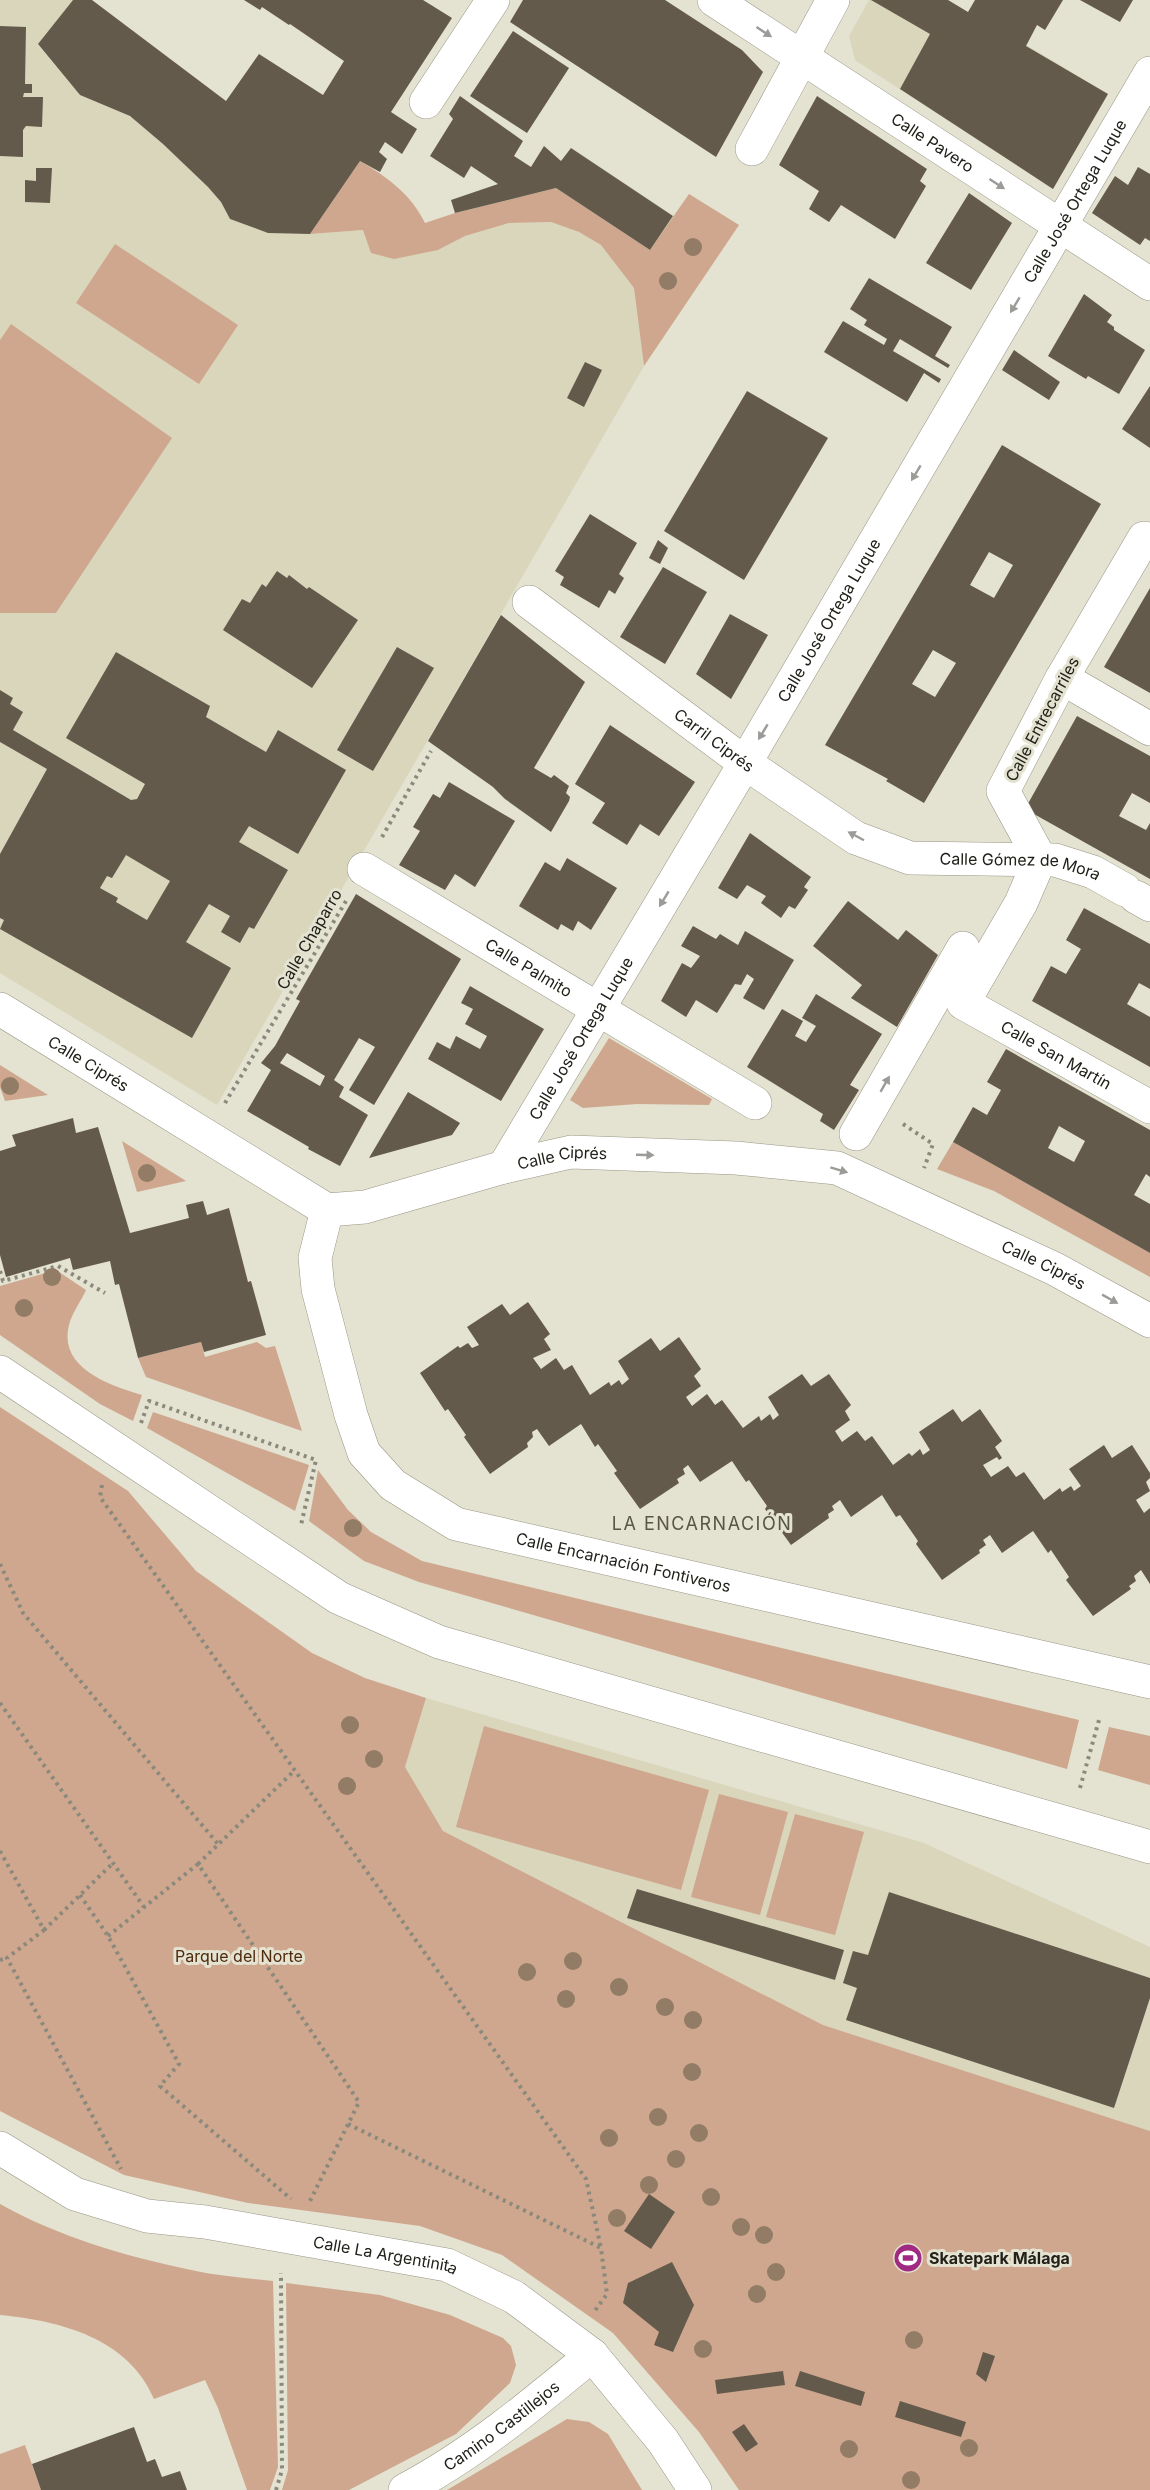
<svg xmlns="http://www.w3.org/2000/svg" width="1150" height="2490" viewBox="0 0 1150 2490" font-family="Inter,sans-serif">
<style>
.built{fill:#d9d6bc}
.green{fill:#cea78e}
.building{fill:#635a4c;fill-rule:evenodd}
.lines{fill:none;stroke-linecap:round;stroke-linejoin:round}
.minor-casing{stroke:#989685;stroke-width:34}
.path{stroke:#8a897c;stroke-width:4;stroke-dasharray:3 4.5;stroke-linecap:butt}
.minor{stroke:#fff;stroke-width:33}
.tree{fill:#927c65}
.oneway{fill:#9b9b98}
.labels{text-anchor:middle;dominant-baseline:central;stroke-width:6;stroke-linejoin:round;paint-order:stroke}
.street-label{font-size:16px;fill:#21211a;stroke:#e4e2d0}
.park-label{font-size:16px;fill:#4f290d;stroke:#e4e2d0}
.poi-label{font-size:16px;font-weight:bold;fill:#21211a;stroke:#e4e2d0;text-anchor:start}
.neighbourhood-label{font-size:18px;letter-spacing:1.5px;fill:#585646;stroke:#e4e2d0}
</style>
<rect width="100%" height="100%" fill="#e4e2d0"/>
<path class="built" d="M 0,0 L 73,0 L 38,45 L 80,95 L 130,116 L 163,144 L 208,187 L 221,202 L 230,219 L 268,233 L 310,234 L 363,230 L 438,250 L 465,236 L 509,223 L 551,222 L 579,232 L 601,245 L 634,288 L 644,366 L 217,1105 L 0,973 Z
M 869,0 L 948,0 L 1000,33 L 1033,49 L 1108,94 L 1053,189 L 855,60 L 849,36 Z
M 426,1698 L 924,1843 L 1150,1947 L 1150,2131 L 823,2025 L 443,1831 L 405,1767 Z"/>
<path class="green" d="M 360,161 C 387,177 411,194 425,223 L 455,213 L 556,188 L 650,250 L 689,194 L 739,225 L 644,366 L 634,288 L 601,245 L 579,232 L 551,222 L 509,223 L 465,236 L 438,250 L 394,259 L 371,253 L 363,230 L 310,234 Z
M 115,244 L 238,325 L 199,384 L 76,303 Z
M 11,324 L 172,438 L 56,613 L 0,613 L 0,340 Z
M 609,1038 L 712,1099 L 709,1105 L 637,1104 L 583,1108 L 570,1100 Z
M 0,1065 L 48,1095 L 5,1101 L 0,1087 Z
M 122,1141 L 186,1181 L 137,1192 Z
M 953,1142 L 1150,1253 L 1150,1277 L 994,1191 L 937,1169 Z
M 56,1270 L 86,1290 C 81,1301 72,1313 69,1325 C 58,1368 109,1385 142,1395 L 133,1421 L 100,1404 L 0,1335 L 0,1286 Z
M 201,1342 L 205,1357 L 257,1342 L 266,1348 L 275,1346 L 302,1431 L 146,1377 L 138,1358 Z
M 0,1407 L 128,1491 L 196,1571 L 312,1653 L 365,1678 L 426,1698 L 405,1767 L 443,1831 L 823,2025 L 1150,2131 L 1150,2490 L 739,2490 L 699,2432 L 613,2333 L 502,2255 L 420,2226 L 248,2203 L 124,2175 L 0,2111 Z
M 153,1412 L 309,1465 L 295,1511 L 147,1428 Z
M 318,1470 L 348,1510 L 371,1532 L 422,1561 L 1079,1720 L 1067,1769 L 419,1582 L 364,1561 L 309,1521 Z
M 484,1726 L 709,1790 L 681,1890 L 456,1827 Z
M 1109,1727 L 1150,1736 L 1150,1785 L 1098,1770 Z
M 719,1794 L 788,1812 L 760,1915 L 691,1897 Z
M 795,1814 L 864,1832 L 835,1935 L 766,1917 Z
M 0,2204 C 59,2237 125,2256 191,2270 C 218,2276 246,2278 273,2281 L 278,2467 L 270,2490 L 247,2490 L 218,2408 L 205,2380 L 154,2399 C 128,2338 61,2321 0,2315 Z
M 286,2283 L 380,2295 L 450,2315 L 503,2338 L 511,2346 L 516,2365 L 510,2383 L 456,2434 L 349,2490 L 282,2490 L 288,2470 Z
M 567,2419 L 589,2422 L 608,2434 L 642,2490 L 447,2490 Z
M 25,2445 L 41,2490 L 0,2490 L 0,2454 Z"/>
<path class="building" d="M 73,0 L 92,0 L 226,101 L 259,54 L 323,95 L 344,61 L 290,24 L 289,25 L 262,7 L 260,10 L 244,0 L 423,0 L 452,18 L 391,112 L 417,129 L 402,154 L 385,142 L 379,152 L 387,159 L 380,172 L 360,161 L 310,234 L 268,233 L 230,219 L 221,202 L 208,187 L 163,144 L 130,116 L 80,95 L 38,44 Z
M 523,0 L 665,0 L 742,50 L 763,72 L 716,157 L 510,22 Z
M 871,0 L 948,0 L 968,12 L 975,0 L 1063,0 L 1045,30 L 1037,25 L 1026,46 L 1108,94 L 1053,189 L 900,89 L 930,34 Z
M 1080,0 L 1133,0 L 1120,22 Z
M 0,26 L 26,27 L 25,84 L 32,84 L 32,93 L 24,93 L 23,97 L 43,97 L 42,127 L 26,126 L 23,130 L 23,157 L 0,156 Z
M 513,31 L 569,68 L 527,133 L 470,96 Z
M 460,96 L 523,141 L 514,156 L 531,167 L 544,146 L 561,161 L 571,148 L 673,216 L 650,250 L 556,188 L 455,213 L 451,200 L 498,184 L 471,166 L 464,178 L 430,156 L 453,119 L 449,114 Z
M 817,96 L 927,169 L 920,181 L 926,186 L 895,239 L 841,205 L 829,222 L 809,209 L 819,191 L 779,165 Z
M 1138,167 L 1150,174 L 1150,241 L 1145,238 L 1140,245 L 1092,213 L 1115,176 L 1128,185 Z
M 36,168 L 52,168 L 50,203 L 25,202 L 25,180 L 36,181 Z
M 969,193 L 1012,223 L 971,290 L 926,263 Z
M 869,278 L 952,327 L 935,356 L 950,365 L 948,368 L 900,339 L 893,351 L 941,379 L 939,383 L 924,373 L 907,402 L 824,352 L 843,321 L 884,345 L 887,339 L 864,325 L 867,320 L 850,309 Z
M 1084,294 L 1112,315 L 1107,322 L 1114,327 L 1114,330 L 1145,350 L 1119,394 L 1088,376 L 1086,379 L 1048,356 Z
M 1014,350 L 1060,382 L 1049,400 L 1002,370 Z
M 585,362 L 602,370 L 584,407 L 567,398 Z
M 1150,386 L 1150,448 L 1122,429 Z
M 747,391 L 828,438 L 744,580 L 664,531 Z
M 1002,445 L 1101,504 L 924,803 L 886,781 L 888,779 L 825,745 ZM 989,552 L 1013,565 L 994,598 L 970,585 ZM 933,650 L 956,663 L 935,697 L 912,684 Z
M 590,514 L 637,543 L 619,574 L 624,578 L 615,594 L 609,590 L 599,608 L 560,585 L 564,577 L 555,571 Z
M 658,540 L 668,548 L 660,564 L 649,558 Z
M 663,567 L 707,592 L 665,664 L 620,637 Z
M 277,571 L 287,578 L 289,575 L 307,589 L 309,587 L 358,620 L 312,688 L 223,630 L 242,599 L 250,603 L 262,584 L 266,587 Z
M 1150,588 L 1150,693 L 1104,667 Z
M 730,614 L 768,635 L 731,699 L 696,674 Z
M 501,615 L 585,682 L 534,768 L 551,778 L 554,775 L 569,786 L 566,793 L 570,797 L 569,801 L 551,832 L 505,799 L 493,787 L 428,741 Z
M 397,647 L 434,668 L 373,771 L 337,750 Z
M 116,652 L 210,706 L 206,717 L 266,752 L 278,730 L 346,770 L 298,854 L 249,826 L 239,842 L 288,870 L 254,929 L 249,927 L 240,943 L 221,932 L 230,916 L 209,904 L 186,942 L 231,968 L 192,1038 L 0,929 L 4,920 L 0,918 L 0,854 L 47,769 L 0,742 L 0,690 L 13,698 L 10,704 L 23,712 L 13,730 L 131,800 L 137,799 L 145,784 L 66,738 ZM 126,855 L 170,881 L 147,920 L 116,902 L 118,898 L 100,888 L 107,876 L 112,878 Z
M 1077,716 L 1150,756 L 1150,803 L 1132,793 L 1119,816 L 1146,830 L 1150,823 L 1150,879 L 1025,809 Z
M 610,725 L 695,782 L 659,836 L 640,824 L 627,845 L 592,823 L 605,803 L 575,784 Z
M 449,782 L 515,821 L 475,887 L 455,874 L 445,890 L 399,865 L 420,831 L 413,827 L 433,794 L 440,798 Z
M 750,833 L 811,877 L 804,887 L 808,890 L 795,909 L 789,906 L 781,918 L 761,903 L 766,896 L 747,885 L 737,899 L 718,888 Z
M 567,858 L 617,888 L 591,930 L 578,921 L 573,931 L 561,924 L 558,930 L 519,906 L 545,862 L 560,871 Z
M 356,894 L 461,959 L 374,1105 L 349,1090 L 375,1047 L 359,1038 L 334,1080 L 344,1087 L 339,1097 L 368,1115 L 340,1166 L 308,1149 L 309,1147 L 247,1111 L 271,1070 L 261,1063 L 275,1046 L 300,1001 L 296,999 ZM 287,1053 L 325,1076 L 320,1086 L 280,1063 Z
M 848,901 L 898,940 L 906,930 L 938,955 L 897,1027 L 851,998 L 862,985 L 813,946 Z
M 1084,908 L 1150,944 L 1150,989 L 1139,983 L 1127,1004 L 1150,1017 L 1150,1067 L 1032,1001 L 1051,966 L 1066,974 L 1081,949 L 1066,940 Z
M 693,926 L 716,939 L 720,934 L 738,945 L 745,931 L 794,960 L 764,1010 L 743,998 L 754,979 L 747,974 L 741,985 L 735,984 L 717,1013 L 696,1000 L 686,1017 L 661,1001 L 682,963 L 691,968 L 700,956 L 681,946 Z
M 470,986 L 544,1029 L 501,1101 L 428,1059 L 437,1042 L 450,1049 L 456,1036 L 480,1049 L 487,1036 L 465,1024 L 473,1009 L 461,1003 Z
M 816,994 L 882,1034 L 850,1085 L 859,1090 L 834,1130 L 820,1121 L 823,1114 L 747,1067 L 782,1009 L 803,1021 L 795,1036 L 806,1042 L 816,1026 L 802,1018 Z
M 1006,1049 L 1150,1130 L 1150,1177 L 1146,1174 L 1134,1195 L 1150,1204 L 1150,1253 L 953,1142 L 973,1107 L 987,1115 L 1001,1090 L 987,1082 ZM 1059,1126 L 1085,1141 L 1074,1162 L 1048,1148 Z
M 408,1092 L 460,1123 L 452,1135 L 369,1158 Z
M 73,1118 L 76,1133 L 98,1127 L 130,1233 L 189,1218 L 186,1205 L 203,1201 L 207,1215 L 229,1208 L 248,1282 L 251,1281 L 266,1335 L 204,1352 L 201,1342 L 138,1358 L 119,1284 L 115,1285 L 110,1261 L 73,1270 L 70,1258 L 6,1277 L 0,1255 L 0,1151 L 16,1146 L 12,1135 Z
M 528,1302 L 550,1334 L 544,1339 L 551,1350 L 533,1358 L 541,1369 L 556,1358 L 564,1370 L 572,1365 L 590,1395 L 609,1382 L 611,1386 L 619,1380 L 622,1385 L 629,1379 L 618,1361 L 651,1338 L 660,1351 L 679,1337 L 701,1369 L 694,1376 L 701,1386 L 686,1397 L 692,1406 L 707,1394 L 715,1405 L 722,1400 L 743,1428 L 759,1416 L 761,1421 L 770,1414 L 773,1420 L 779,1415 L 768,1397 L 802,1374 L 811,1386 L 829,1374 L 851,1405 L 845,1411 L 850,1420 L 835,1431 L 842,1442 L 857,1431 L 865,1441 L 872,1436 L 893,1465 L 909,1453 L 912,1456 L 920,1449 L 923,1455 L 930,1450 L 919,1432 L 953,1409 L 962,1422 L 980,1409 L 1002,1441 L 995,1447 L 1002,1458 L 999,1460 L 997,1457 L 983,1465 L 991,1477 L 1008,1466 L 1016,1477 L 1024,1472 L 1044,1500 L 1060,1488 L 1062,1492 L 1071,1486 L 1074,1491 L 1081,1486 L 1069,1469 L 1104,1445 L 1112,1458 L 1132,1445 L 1150,1473 L 1150,1478 L 1146,1482 L 1150,1491 L 1136,1500 L 1144,1513 L 1150,1508 L 1150,1584 L 1141,1570 L 1134,1576 L 1136,1581 L 1129,1586 L 1131,1589 L 1093,1616 L 1066,1580 L 1069,1577 L 1051,1550 L 1048,1553 L 1033,1531 L 1002,1553 L 990,1535 L 983,1540 L 986,1545 L 979,1550 L 980,1553 L 942,1580 L 916,1544 L 918,1541 L 900,1515 L 896,1517 L 882,1495 L 851,1517 L 840,1500 L 832,1506 L 834,1510 L 828,1514 L 829,1518 L 791,1545 L 765,1509 L 767,1506 L 749,1480 L 746,1482 L 732,1461 L 700,1482 L 688,1465 L 683,1469 L 685,1474 L 677,1479 L 679,1483 L 640,1509 L 614,1473 L 617,1471 L 598,1444 L 595,1447 L 581,1424 L 549,1446 L 537,1429 L 532,1432 L 533,1437 L 527,1443 L 528,1447 L 490,1474 L 464,1437 L 466,1435 L 448,1409 L 445,1411 L 420,1373 L 458,1346 L 460,1348 L 468,1343 L 472,1348 L 479,1345 L 467,1327 L 502,1304 L 510,1315 Z
M 637,1889 L 844,1950 L 835,1980 L 627,1918 Z
M 889,1892 L 1150,1978 L 1150,1998 L 1114,2108 L 846,2020 L 857,1988 L 843,1983 L 853,1951 L 868,1955 Z
M 649,2194 L 675,2212 L 651,2249 L 624,2231 Z
M 672,2262 L 694,2305 L 673,2352 L 654,2345 L 659,2332 L 623,2303 L 628,2283 Z
M 983,2352 L 995,2356 L 986,2382 L 976,2374 Z
M 783,2371 L 785,2385 L 717,2394 L 715,2380 Z
M 800,2371 L 865,2392 L 861,2406 L 795,2386 Z
M 900,2401 L 966,2422 L 961,2437 L 895,2417 Z
M 744,2424 L 758,2444 L 746,2452 L 732,2432 Z
M 134,2427 L 147,2462 L 155,2459 L 162,2477 L 180,2471 L 187,2490 L 41,2490 L 32,2464 Z"/>
<g class="lines">
<g class="minor-casing">
<g id="minor">
<path id="s1" d="M 714,0 L 1150,284"/>
<path d="M 426,102 L 493,0"/>
<path d="M 752,149 L 833,0"/>
<path id="s2" d="M 1150,541 L 1144,538 L 1062,678 L 1003,791 L 1040,859 L 1021,903 L 963,1003 L 1150,1107"/>
<path id="s3" d="M 529,602 L 745,763 L 856,838 L 910,858 L 1055,860 L 1093,872 L 1125,890"/>
<path d="M 1062,678 L 1150,729"/>
<path id="s4" d="M 364,869 L 755,1103"/>
<path d="M 1136,897 L 1150,905"/>
<path id="s5" d="M 0,1009 L 327,1210 L 365,1207 L 504,1167 L 571,1152 L 736,1158 L 837,1168 L 1055,1269 L 1150,1321"/>
<path d="M 856,1134 L 963,948"/>
<path id="s6" d="M 504,1167 L 745,763 L 1150,73"/>
<path id="s7" d="M 327,1210 L 315,1258 L 318,1289 L 351,1415 L 364,1453 L 393,1485 L 456,1524 L 1150,1682"/>
<path d="M 0,1372 L 339,1598 L 439,1642 L 1150,1847"/>
<path id="s8" d="M 0,2148 L 75,2194 L 147,2216 L 205,2222 L 447,2265 L 514,2297 L 592,2355 L 663,2441 L 695,2490"/>
<path id="s9" d="M 405,2490 C 473,2454 533,2404 592,2355"/>
</g>
</g>
<path class="path" d="M 382,837 L 431,751
M 225,1103 L 346,901
M 903,1124 L 933,1144 L 924,1168
M 0,1271 L 3,1281 L 58,1266 L 105,1293
M 141,1423 L 149,1401 L 316,1460 L 301,1525
M 102,1485 L 100,1497 L 586,2179 L 601,2248
M 0,1564 L 23,1613 L 218,1844
M 0,1703 L 144,1907
M 1080,1788 L 1099,1720
M 0,1851 L 44,1930 L 7,1958 L 121,2169
M 198,1864 L 295,1770
M 80,1895 L 108,1936 L 179,2064 L 160,2086 L 291,2199
M 44,1930 L 112,1864
M 108,1936 L 198,1864 L 359,2102 L 309,2203
M 0,1960 L 7,1958
M 348,2124 L 601,2248 L 607,2294 L 594,2312
M 276,2490 L 282,2470 L 281,2273"/>
<use href="#minor" class="minor"/>
</g>
<g class="tree">
<circle cx="693" cy="247" r="9"/>
<circle cx="668" cy="281" r="9"/>
<circle cx="10" cy="1086" r="9"/>
<circle cx="147" cy="1173" r="9"/>
<circle cx="52" cy="1277" r="9"/>
<circle cx="24" cy="1308" r="9"/>
<circle cx="353" cy="1528" r="9"/>
<circle cx="350" cy="1725" r="9"/>
<circle cx="374" cy="1759" r="9"/>
<circle cx="347" cy="1786" r="9"/>
<circle cx="573" cy="1961" r="9"/>
<circle cx="527" cy="1972" r="9"/>
<circle cx="619" cy="1987" r="9"/>
<circle cx="566" cy="1999" r="9"/>
<circle cx="665" cy="2007" r="9"/>
<circle cx="693" cy="2020" r="9"/>
<circle cx="692" cy="2072" r="9"/>
<circle cx="658" cy="2117" r="9"/>
<circle cx="699" cy="2133" r="9"/>
<circle cx="609" cy="2138" r="9"/>
<circle cx="676" cy="2159" r="9"/>
<circle cx="649" cy="2185" r="9"/>
<circle cx="711" cy="2197" r="9"/>
<circle cx="617" cy="2218" r="9"/>
<circle cx="741" cy="2227" r="9"/>
<circle cx="764" cy="2235" r="9"/>
<circle cx="776" cy="2272" r="9"/>
<circle cx="757" cy="2294" r="9"/>
<circle cx="914" cy="2340" r="9"/>
<circle cx="703" cy="2349" r="9"/>
<circle cx="969" cy="2448" r="9"/>
<circle cx="849" cy="2449" r="9"/>
<circle cx="911" cy="2480" r="9"/>
</g>
<defs><path id="oneway-solid" d="M-6-.8H1V-3.2L6.5 0L1 3.2V.8H-6Z" transform="scale(1.5)"/></defs>
<g class="oneway">
<use href="#oneway-solid" transform="translate(764 32) rotate(33)"/>
<use href="#oneway-solid" transform="translate(997 184) rotate(33)"/>
<use href="#oneway-solid" transform="translate(1015 305) rotate(121)"/>
<use href="#oneway-solid" transform="translate(916 473) rotate(121)"/>
<use href="#oneway-solid" transform="translate(763 732) rotate(121)"/>
<use href="#oneway-solid" transform="translate(856 836) rotate(-152)"/>
<use href="#oneway-solid" transform="translate(664 899) rotate(121)"/>
<use href="#oneway-solid" transform="translate(885 1084) rotate(-60)"/>
<use href="#oneway-solid" transform="translate(645 1155) rotate(2)"/>
<use href="#oneway-solid" transform="translate(839 1170) rotate(17)"/>
<use href="#oneway-solid" transform="translate(1110 1299) rotate(29)"/>
</g>
<defs>
<g id="stadium-disc" transform="scale(1.5)"><circle r="9.5" fill="#a02981" stroke="#e4e2d0"/><path d="M0-5a6.5 5 0 1 0 0 10a6.5 5 0 1 0 0-10ZM-3.5-1.8h7v3.6h-7Z" fill="#fff"/></g>
</defs>
<g fill-rule="evenodd">
<use href="#stadium-disc" x="908" y="2258"/>
</g>
<g class="labels">
<g class="street-label">
<text stroke="none"><textPath href="#s1" startOffset="261">Calle Pavero</textPath></text>
<text stroke="none"><textPath href="#s6" startOffset="1122">Calle José Ortega Luque</textPath></text>
<text stroke="none"><textPath href="#s6" startOffset="636">Calle José Ortega Luque</textPath></text>
<text transform="translate(1042 719) rotate(-62)">Calle Entrecarriles</text>
<text stroke="none"><textPath href="#s3" startOffset="231">Carril Ciprés</textPath></text>
<text stroke="none"><textPath href="#s3" startOffset="572">Calle Gómez de Mora</textPath></text>
<text transform="translate(309 939) rotate(-60)">Calle Chaparro</text>
<text stroke="none"><textPath href="#s4" startOffset="192">Calle Palmito</textPath></text>
<text stroke="none"><textPath href="#s6" startOffset="150">Calle José Ortega Luque</textPath></text>
<text stroke="none"><textPath href="#s2" startOffset="644">Calle San Martín</textPath></text>
<text stroke="none"><textPath href="#s5" startOffset="104">Calle Ciprés</textPath></text>
<text stroke="none"><textPath href="#s5" startOffset="626">Calle Ciprés</textPath></text>
<text stroke="none"><textPath href="#s5" startOffset="1130">Calle Ciprés</textPath></text>
<text stroke="none"><textPath href="#s7" startOffset="540">Calle Encarnación Fontiveros</textPath></text>
<text stroke="none"><textPath href="#s8" startOffset="405">Calle La Argentinita</textPath></text>
<text stroke="none"><textPath href="#s9" startOffset="116">Camino Castillejos</textPath></text>
</g>
<g class="park-label">
<text x="239" y="1956">Parque del Norte</text>
</g>
<g class="poi-label">
<text x="929" y="2258">Skatepark Málaga</text>
</g>
<g class="neighbourhood-label">
<text x="702" y="1523">LA ENCARNACIÓN</text>
</g>
</g>
</svg>
